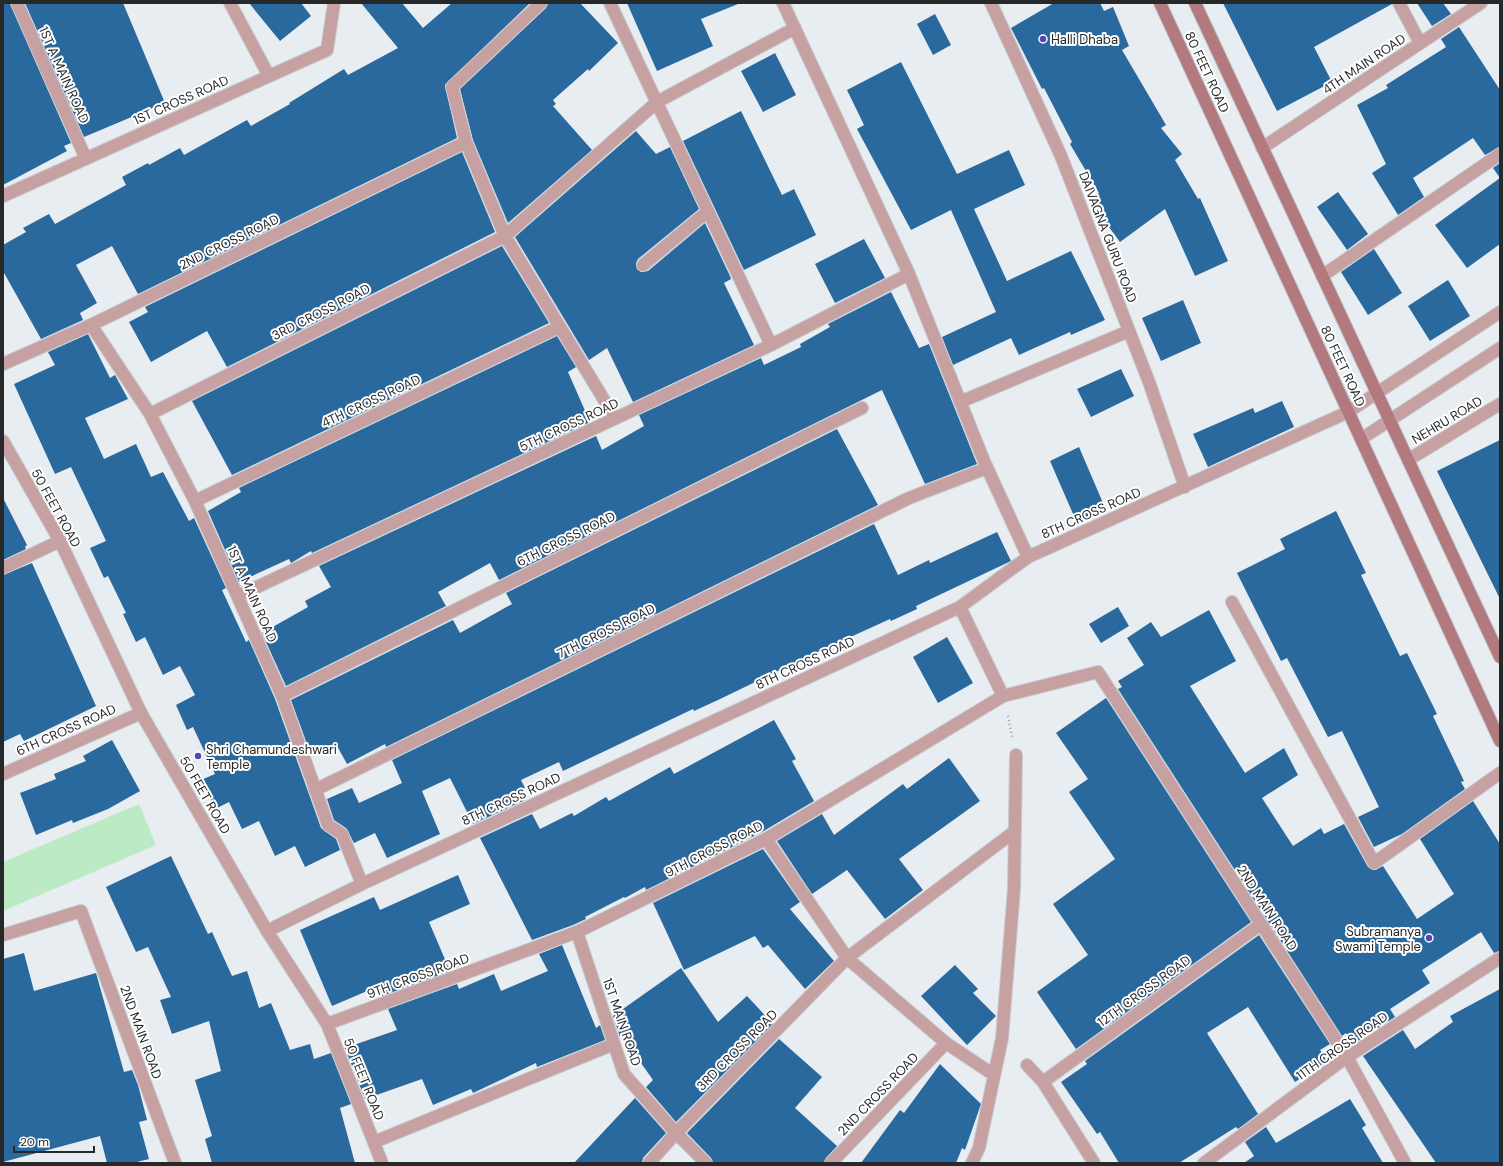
<svg xmlns="http://www.w3.org/2000/svg" width="1503" height="1166" viewBox="0 0 1503 1166" font-family="'DM Sans',sans-serif">
<style>
.green{fill:#bbeac4}
.building{fill:#2a699d}
.lines{fill:none;stroke-linecap:round;stroke-linejoin:round}
.minor-casing{stroke:#c5cacd;stroke-width:14}
.tertiary-casing{stroke:#c5cacd;stroke-width:14}
.secondary-casing{stroke:#c5cacd;stroke-width:14}
.path{stroke:#9fa2a6;stroke-width:2.5;stroke-dasharray:1 3;stroke-linecap:butt}
.minor{stroke:#c7a0a2;stroke-width:12}
.tertiary{stroke:#c7a0a2;stroke-width:12}
.secondary{stroke:#b27a7e;stroke-width:12}
.poi-dot{fill:#5a42ba;stroke:#fff;stroke-width:1.5}
.labels{text-anchor:middle;dominant-baseline:central;stroke-width:4;stroke-linejoin:round;paint-order:stroke}
.poi-label{font-size:13px;fill:#27282a;stroke:#fff;text-anchor:start}
.street-label{font-size:13px;fill:#27282a;stroke:#fff}
</style>
<rect width="100%" height="100%" fill="#e8edf1"/>
<path class="green" d="M 139,804 L 156,845 L 3,911 L 3,862 Z"/>
<path class="building" d="M 3,3 L 10,3 L 71,143 L 64,146 L 67,151 L 3,185 Z
M 25,3 L 123,3 L 165,103 L 84,137 Z
M 249,3 L 301,3 L 311,16 L 280,41 Z
M 361,3 L 402,3 L 423,28 L 452,3 L 530,3 L 445,85 L 457,138 L 138,294 L 112,246 L 76,265 L 97,303 L 80,313 L 83,320 L 41,339 L 3,271 L 3,245 L 26,232 L 23,228 L 49,214 L 55,224 L 126,185 L 122,177 L 148,163 L 149,165 L 180,148 L 184,155 L 247,120 L 251,126 L 290,104 L 289,103 L 344,69 L 348,75 L 398,48 Z
M 548,3 L 580,3 L 618,43 L 589,71 L 588,69 L 553,100 L 556,104 L 553,106 L 592,150 L 508,223 L 473,140 L 460,89 L 546,8 Z
M 627,3 L 738,3 L 738,4 L 701,19 L 713,46 L 657,71 Z
M 1054,3 L 1100,3 L 1104,11 L 1113,7 L 1129,46 L 1122,50 L 1166,125 L 1161,128 L 1182,154 L 1175,160 L 1198,199 L 1200,198 L 1228,261 L 1195,276 L 1165,209 L 1120,242 L 1089,200 L 1099,193 L 1070,144 L 1072,142 L 1044,88 L 1042,89 L 1011,28 Z
M 1223,3 L 1392,3 L 1392,4 L 1314,47 L 1332,82 L 1277,111 Z
M 1417,3 L 1443,3 L 1451,14 L 1432,26 Z
M 935,14 L 951,45 L 933,55 L 917,24 Z
M 1459,27 L 1500,90 L 1500,147 L 1485,155 L 1473,138 L 1413,178 L 1424,197 L 1398,215 L 1372,173 L 1386,164 L 1357,105 L 1388,88 L 1386,85 L 1446,47 L 1441,39 Z
M 775,53 L 796,95 L 763,112 L 741,71 Z
M 901,62 L 957,174 L 1009,150 L 1025,185 L 974,209 L 1007,281 L 1071,251 L 1105,320 L 1071,335 L 1070,332 L 1019,355 L 1011,338 L 953,365 L 942,337 L 996,312 L 951,210 L 911,230 L 857,129 L 864,125 L 847,90 Z
M 741,111 L 782,195 L 794,189 L 816,235 L 744,270 L 683,141 Z
M 636,131 L 656,154 L 670,147 L 699,209 L 638,259 L 636,263 L 637,269 L 641,272 L 648,271 L 705,223 L 730,276 L 731,279 L 724,283 L 754,345 L 633,402 L 607,348 L 589,360 L 515,237 Z
M 462,152 L 495,232 L 227,367 L 207,331 L 151,362 L 129,322 L 148,312 L 145,307 Z
M 1500,163 L 1500,244 L 1467,268 L 1435,225 L 1500,178 L 1493,168 Z
M 1338,192 L 1368,234 L 1347,250 L 1317,207 Z
M 864,239 L 885,278 L 835,303 L 815,264 Z
M 502,246 L 549,323 L 232,475 L 192,401 Z
M 1374,249 L 1402,293 L 1368,315 L 1341,272 Z
M 1448,280 L 1470,316 L 1430,341 L 1408,306 Z
M 891,292 L 919,348 L 929,344 L 977,464 L 925,484 L 882,390 L 499,580 L 490,563 L 438,592 L 446,606 L 286,686 L 262,633 L 308,607 L 305,601 L 331,587 L 319,566 L 596,436 L 602,450 L 644,426 L 639,415 L 761,358 L 764,365 L 801,347 L 800,344 L 830,327 L 828,324 Z
M 1183,300 L 1201,343 L 1161,361 L 1142,318 Z
M 88,334 L 110,378 L 115,375 L 128,399 L 85,418 L 104,459 L 136,444 L 151,477 L 163,472 L 189,521 L 194,518 L 226,588 L 222,590 L 246,642 L 249,640 L 275,699 L 321,828 L 336,839 L 340,850 L 305,867 L 295,846 L 275,856 L 259,821 L 242,829 L 229,802 L 215,809 L 201,780 L 215,774 L 193,727 L 187,730 L 176,705 L 195,695 L 180,666 L 163,675 L 145,637 L 136,642 L 123,614 L 126,613 L 108,576 L 104,578 L 90,548 L 106,541 L 71,467 L 55,474 L 14,384 L 55,365 L 48,352 Z
M 557,336 L 576,367 L 568,372 L 590,422 L 312,553 L 311,551 L 291,563 L 289,559 L 239,582 L 208,511 L 241,492 L 239,488 Z
M 1121,369 L 1134,396 L 1091,417 L 1077,389 Z
M 1282,401 L 1294,427 L 1208,467 L 1193,434 L 1253,408 L 1255,413 Z
M 837,429 L 878,505 L 386,747 L 385,744 L 347,764 L 336,744 L 311,755 L 291,700 L 453,620 L 460,633 L 512,604 L 506,593 Z
M 1500,440 L 1500,599 L 1437,471 Z
M 1079,447 L 1106,510 L 1077,523 L 1050,461 Z
M 3,498 L 27,545 L 25,547 L 26,549 L 3,560 Z
M 1336,511 L 1366,573 L 1361,575 L 1400,656 L 1407,653 L 1437,714 L 1433,716 L 1464,781 L 1461,782 L 1465,789 L 1402,834 L 1374,847 L 1358,817 L 1379,807 L 1342,731 L 1328,737 L 1287,658 L 1281,661 L 1237,573 L 1285,549 L 1280,539 Z
M 874,524 L 898,575 L 929,560 L 930,563 L 997,532 L 1011,561 L 916,606 L 917,609 L 891,621 L 890,619 L 811,655 L 718,700 L 694,711 L 693,709 L 563,771 L 559,762 L 521,780 L 525,788 L 520,790 L 525,800 L 473,824 L 450,778 L 422,791 L 440,834 L 387,858 L 375,833 L 354,843 L 346,828 L 334,820 L 327,799 L 352,788 L 359,803 L 402,783 L 392,760 Z
M 32,563 L 96,706 L 24,741 L 20,734 L 3,742 L 3,575 Z
M 1118,607 L 1129,626 L 1101,643 L 1089,624 Z
M 1209,610 L 1236,661 L 1190,686 L 1245,773 L 1284,748 L 1298,775 L 1262,798 L 1293,846 L 1321,828 L 1324,834 L 1344,824 L 1368,867 L 1375,870 L 1383,866 L 1417,919 L 1454,894 L 1420,839 L 1473,801 L 1500,844 L 1500,951 L 1494,953 L 1481,932 L 1422,970 L 1430,983 L 1390,1009 L 1395,1017 L 1353,1044 L 1346,1033 L 1342,1036 L 1118,689 L 1122,687 L 1118,681 L 1144,665 L 1127,638 L 1151,622 L 1161,637 Z
M 947,637 L 973,683 L 938,703 L 913,657 Z
M 1106,698 L 1251,922 L 1076,1049 L 1037,992 L 1088,955 L 1053,904 L 1115,859 L 1069,792 L 1088,779 L 1056,733 Z
M 774,720 L 796,759 L 792,761 L 814,801 L 762,832 L 646,890 L 645,887 L 625,898 L 624,897 L 585,917 L 586,919 L 573,925 L 532,940 L 480,838 L 532,814 L 540,829 L 572,813 L 574,816 L 606,797 L 609,801 L 670,767 L 674,774 Z
M 112,740 L 140,791 L 108,809 L 73,823 L 72,820 L 36,835 L 20,793 L 56,779 L 54,774 L 86,761 L 83,756 Z
M 949,758 L 980,801 L 899,859 L 923,890 L 885,919 L 847,870 L 812,894 L 777,841 L 822,814 L 834,835 L 903,784 L 907,789 Z
M 763,849 L 800,902 L 790,909 L 834,961 L 805,989 L 768,945 L 763,948 L 755,936 L 684,970 L 653,903 Z
M 171,856 L 208,934 L 212,932 L 232,976 L 247,971 L 259,1008 L 271,1003 L 290,1050 L 310,1044 L 314,1059 L 331,1053 L 351,1104 L 340,1108 L 355,1163 L 212,1163 L 205,1139 L 212,1136 L 195,1080 L 221,1071 L 209,1021 L 172,1034 L 160,1000 L 171,997 L 148,947 L 136,952 L 106,887 Z
M 458,875 L 470,904 L 429,922 L 450,971 L 382,996 L 379,986 L 332,1006 L 300,930 L 374,897 L 380,910 Z
M 1259,935 L 1330,1044 L 1320,1050 L 1327,1061 L 1295,1082 L 1248,1007 L 1207,1033 L 1258,1114 L 1238,1129 L 1236,1127 L 1179,1163 L 1119,1163 L 1100,1132 L 1097,1134 L 1061,1082 L 1087,1064 L 1085,1061 Z
M 562,945 L 596,1028 L 600,1025 L 605,1040 L 537,1067 L 536,1063 L 473,1093 L 471,1089 L 433,1105 L 422,1079 L 365,1099 L 345,1048 L 397,1030 L 388,1009 L 457,984 L 459,989 L 494,974 L 501,991 L 548,971 L 539,954 Z
M 24,953 L 34,991 L 96,973 L 124,1072 L 132,1070 L 138,1085 L 147,1120 L 139,1122 L 149,1159 L 133,1163 L 107,1163 L 100,1136 L 3,1162 L 3,959 Z
M 955,965 L 978,989 L 973,993 L 996,1016 L 967,1045 L 921,996 Z
M 681,968 L 718,1022 L 747,996 L 773,1024 L 676,1122 L 646,1087 L 653,1080 L 622,1036 L 620,1037 L 613,1016 Z
M 1500,989 L 1500,1163 L 1436,1163 L 1363,1056 L 1403,1030 L 1415,1049 L 1453,1022 L 1450,1016 Z
M 779,1039 L 822,1077 L 795,1108 L 837,1146 L 826,1158 L 824,1163 L 713,1163 L 711,1158 L 687,1133 Z
M 940,1064 L 981,1104 L 965,1150 L 962,1148 L 956,1163 L 861,1163 L 900,1110 L 904,1113 Z
M 635,1098 L 666,1133 L 643,1158 L 642,1163 L 574,1163 Z
M 1350,1099 L 1366,1125 L 1362,1128 L 1383,1163 L 1244,1163 L 1254,1156 L 1245,1142 L 1266,1127 L 1276,1143 Z"/>
<g class="lines">
<g class="minor-casing">
<path id="minor" d="M 17,3 L 86,159
M 230,3 L 269,76
M 541,3 L 452,87 L 466,142 L 505,236 L 615,418
M 610,3 L 771,345
M 783,3 L 909,274 L 984,461 L 1028,557
M 991,3 L 1061,156 L 1149,382 L 1185,487
M 1399,3 L 1420,43
M 1262,148 L 1481,3
M 3,196 L 327,50 L 334,3
M 643,265 L 708,211
M 1322,276 L 1500,154
M 91,325 L 150,414 L 195,501 L 282,696 L 328,825 L 342,834 L 362,884
M 3,364 L 91,325 L 466,142
M 960,402 L 1129,331
M 150,414 L 505,236 L 657,102 L 795,28
M 195,501 L 559,327
M 3,568 L 60,541
M 238,596 L 771,345 L 909,274
M 1232,602 L 1374,863 L 1500,773
M 960,607 L 1003,696
M 282,696 L 862,408
M 3,774 L 141,713
M 315,790 L 909,498 L 987,468
M 766,839 L 847,958 L 946,1043 L 994,1075
M 267,931 L 362,884 L 960,607 L 1028,557 L 1348,412 L 1500,312
M 577,932 L 624,1074 L 676,1133 L 706,1163
M 3,935 L 81,911 L 175,1163
M 1027,1065 L 1043,1082 L 1094,1163
M 1043,1082 L 1261,924
M 374,1142 L 614,1044
M 649,1163 L 676,1133 L 847,958 L 1015,831
M 831,1163 L 946,1043
M 972,1163 L 979,1148 L 1002,1038 L 1014,889 L 1016,755
M 1204,1163 L 1347,1057 L 1500,958"/>
</g>
<g class="tertiary-casing">
<path id="tertiary" d="M 1361,439 L 1500,348
M 3,441 L 60,541 L 141,713 L 267,931 L 327,1024 L 382,1163
M 1408,460 L 1500,404
M 327,1024 L 577,932 L 766,839 L 1003,696 L 1098,672 L 1347,1057 L 1405,1163"/>
</g>
<g class="secondary-casing">
<path id="secondary" d="M 1160,3 L 1500,741
M 1195,3 L 1500,657"/>
</g>
<path class="path" d="M 1008,716 L 1012,737"/>
<use href="#minor" class="minor"/>
<use href="#tertiary" class="tertiary"/>
<use href="#secondary" class="secondary"/>
</g>
<g class="poi-dot">
<circle cx="1043" cy="39" r="4"/>
<circle cx="198" cy="756" r="4"/>
<circle cx="1429" cy="938" r="4"/>
</g>
<g class="labels">
<g class="poi-label">
<text x="1051" y="39">Halli Dhaba</text>
<text x="206" y="749">Shri Chamundeshwari<tspan x="206" dy="15">Temple</tspan></text>
<text x="1421" y="931" text-anchor="end">Subramanya<tspan x="1421" dy="15">Swami Temple</tspan></text>
</g>
<g class="street-label">
<text transform="translate(1364 64) rotate(-34)">4TH MAIN ROAD</text>
<text transform="translate(1207 72) rotate(65)">80 FEET ROAD</text>
<text transform="translate(64 75) rotate(66)">1ST A MAIN ROAD</text>
<text transform="translate(181 100) rotate(-24)">1ST CROSS ROAD</text>
<text transform="translate(1108 237) rotate(69)">DAIVAGNA GURU ROAD</text>
<text transform="translate(229 242) rotate(-26)">2ND CROSS ROAD</text>
<text transform="translate(321 312) rotate(-27)">3RD CROSS ROAD</text>
<text transform="translate(1343 366) rotate(65)">80 FEET ROAD</text>
<text transform="translate(371 401) rotate(-25)">4TH CROSS ROAD</text>
<text transform="translate(1447 420) rotate(-31)">NEHRU ROAD</text>
<text transform="translate(569 425) rotate(-25)">5TH CROSS ROAD</text>
<text transform="translate(56 508) rotate(61)">50 FEET ROAD</text>
<text transform="translate(1091 513) rotate(-24)">8TH CROSS ROAD</text>
<text transform="translate(566 539) rotate(-26)">6TH CROSS ROAD</text>
<text transform="translate(252 594) rotate(66)">1ST A MAIN ROAD</text>
<text transform="translate(606 631) rotate(-26)">7TH CROSS ROAD</text>
<text transform="translate(805 663) rotate(-25)">8TH CROSS ROAD</text>
<text transform="translate(66 730) rotate(-24)">6TH CROSS ROAD</text>
<text transform="translate(205 795) rotate(60)">50 FEET ROAD</text>
<text transform="translate(511 799) rotate(-25)">8TH CROSS ROAD</text>
<text transform="translate(714 849) rotate(-27)">9TH CROSS ROAD</text>
<text transform="translate(1267 908) rotate(57)">2ND MAIN ROAD</text>
<text transform="translate(418 976) rotate(-20)">9TH CROSS ROAD</text>
<text transform="translate(1144 991) rotate(-36)">12TH CROSS ROAD</text>
<text transform="translate(622 1022) rotate(71)">1ST MAIN ROAD</text>
<text transform="translate(141 1032) rotate(70)">2ND MAIN ROAD</text>
<text transform="translate(1342 1046) rotate(-35)">11TH CROSS ROAD</text>
<text transform="translate(737 1050) rotate(-45)">3RD CROSS ROAD</text>
<text transform="translate(364 1079) rotate(68)">50 FEET ROAD</text>
<text transform="translate(878 1094) rotate(-46)">2ND CROSS ROAD</text>
</g>
</g>
<rect width="1503" height="1166" fill="none" stroke="#27282a" stroke-width="8"/>
<path d="M14 1146v6h80v-6" fill="none" stroke="#27282a" stroke-width="2"/>
<text x="20" y="1146" font-size="12" fill="#27282a" stroke="#ffffff" stroke-width="3" paint-order="stroke">20 m</text>
</svg>
